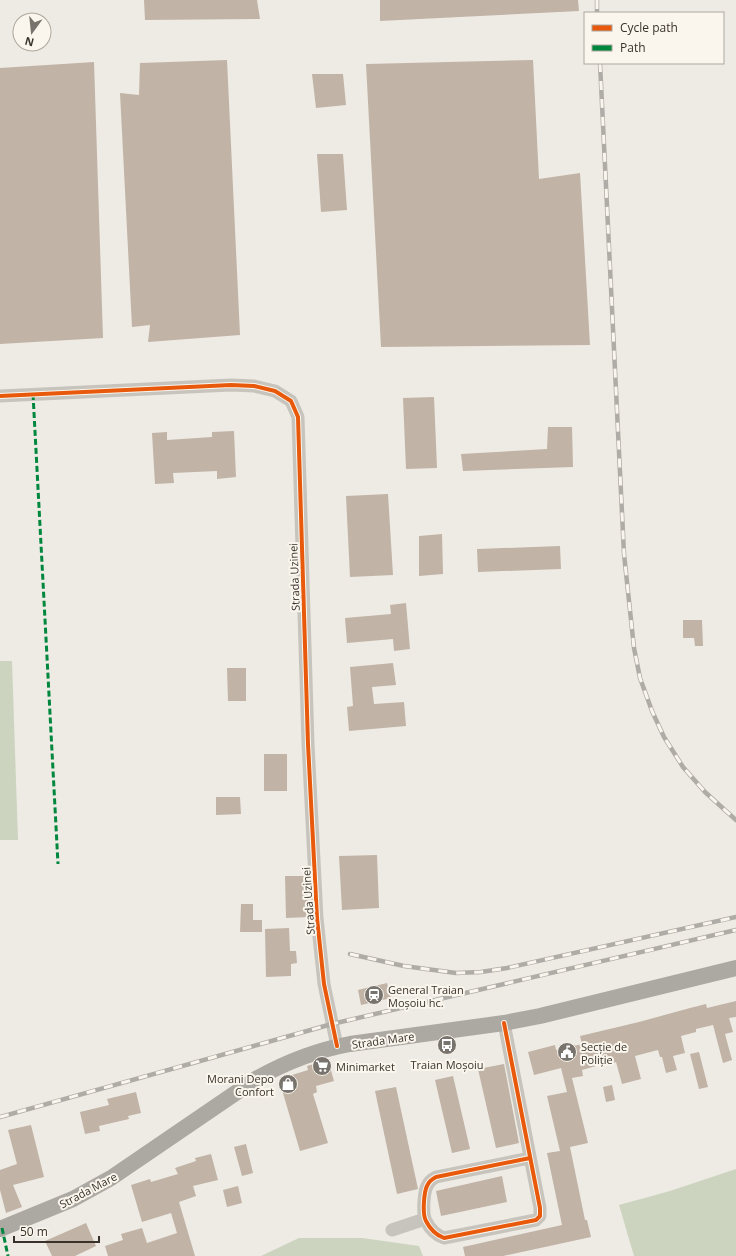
<svg xmlns="http://www.w3.org/2000/svg" width="736" height="1256" viewBox="0 0 736 1256" font-family="'Open Sans',sans-serif">
<style>
.green{fill:#ccd4bf}
.building{fill:#c1b3a6}
.lines{fill:none;stroke-linecap:round;stroke-linejoin:round}
.minor{stroke:#c7c4bd;stroke-width:13}
.major{stroke:#aca8a2;stroke-width:16}
.rail-casing{stroke:#afaca7;stroke-width:4.5}
.rail{stroke:#faf6ed;stroke-width:3;stroke-dasharray:9;stroke-linecap:butt}
.quiet{stroke:#00873e;stroke-width:3;stroke-dasharray:6 3;stroke-linecap:butt}
.cycleway-casing{stroke:#faf6ed;stroke-width:6}
.cycleway{stroke:#e8590c;stroke-width:4}
.labels{text-anchor:middle;dominant-baseline:central;stroke-width:4;stroke-linejoin:round;paint-order:stroke}
.street-label{font-size:11px;fill:#39322b;stroke:#faf6ed}
.poi-label{font-size:11px;fill:#39322b;stroke:#faf6ed;text-anchor:start}
</style>
<rect width="100%" height="100%" fill="#eeebe4"/>
<path class="green" d="M 0,661 L 12,661 L 18,840 L 0,840 Z
M 736,1169 L 736,1256 L 634,1256 L 619,1205 L 670,1191 Z
M 299,1238 L 362,1238 L 419,1246 L 423,1256 L 261,1256 Z"/>
<path class="building" d="M 144,0 L 257,0 L 260,19 L 145,20 Z
M 380,0 L 578,0 L 579,11 L 380,21 Z
M 227,60 L 240,335 L 148,342 L 150,325 L 132,327 L 120,93 L 139,95 L 140,63 Z
M 533,60 L 539,179 L 580,173 L 590,345 L 381,347 L 366,64 Z
M 94,62 L 103,338 L 0,344 L 0,68 Z
M 312,74 L 343,74 L 346,105 L 316,108 Z
M 317,154 L 343,154 L 347,210 L 321,212 Z
M 434,397 L 437,468 L 406,469 L 403,398 Z
M 548,427 L 572,427 L 573,467 L 463,471 L 461,454 L 547,449 Z
M 234,431 L 236,477 L 217,479 L 217,471 L 173,473 L 174,483 L 155,484 L 152,433 L 167,432 L 167,440 L 212,437 L 212,432 Z
M 388,494 L 393,575 L 350,577 L 346,496 Z
M 442,534 L 443,574 L 419,576 L 419,536 Z
M 560,546 L 561,569 L 478,572 L 477,549 Z
M 406,603 L 410,649 L 394,651 L 393,639 L 347,643 L 345,618 L 391,614 L 390,605 Z
M 683,620 L 702,620 L 703,646 L 695,646 L 694,638 L 683,638 Z
M 393,663 L 396,685 L 372,687 L 374,704 L 404,702 L 406,726 L 349,731 L 347,707 L 353,706 L 350,667 Z
M 227,668 L 246,668 L 246,701 L 228,701 Z
M 264,754 L 287,754 L 287,791 L 264,791 Z
M 216,797 L 240,797 L 241,814 L 216,815 Z
M 377,855 L 379,908 L 342,910 L 339,856 Z
M 285,876 L 307,876 L 309,917 L 286,918 Z
M 241,904 L 253,904 L 253,920 L 262,920 L 262,932 L 240,932 Z
M 289,928 L 290,951 L 296,951 L 297,963 L 291,964 L 291,976 L 266,977 L 265,929 Z
M 387,983 L 391,998 L 361,1005 L 358,990 Z
M 736,1001 L 736,1017 L 729,1018 L 733,1032 L 725,1034 L 732,1060 L 723,1063 L 713,1025 L 696,1029 L 696,1032 L 681,1036 L 685,1053 L 673,1056 L 677,1070 L 666,1073 L 662,1057 L 660,1057 L 658,1050 L 635,1056 L 641,1079 L 622,1084 L 616,1062 L 611,1064 L 610,1062 L 582,1070 L 583,1076 L 572,1078 L 588,1143 L 570,1147 L 585,1220 L 587,1220 L 591,1237 L 503,1256 L 465,1256 L 463,1247 L 562,1225 L 547,1153 L 560,1151 L 547,1096 L 567,1092 L 561,1068 L 534,1075 L 528,1052 L 555,1045 L 556,1050 L 582,1044 L 580,1036 L 639,1022 L 690,1008 L 706,1004 L 707,1008 Z
M 699,1052 L 708,1087 L 699,1089 L 690,1054 Z
M 328,1060 L 334,1081 L 316,1086 L 317,1092 L 313,1094 L 328,1143 L 300,1151 L 280,1083 L 293,1079 L 292,1075 L 308,1070 L 307,1066 Z
M 504,1064 L 519,1143 L 496,1148 L 478,1069 Z
M 453,1076 L 470,1149 L 452,1153 L 435,1080 Z
M 612,1085 L 615,1100 L 606,1102 L 603,1087 Z
M 396,1087 L 418,1189 L 397,1194 L 375,1091 Z
M 136,1092 L 141,1113 L 128,1116 L 129,1119 L 99,1126 L 100,1131 L 85,1134 L 80,1112 L 109,1105 L 107,1099 Z
M 31,1125 L 44,1177 L 13,1185 L 22,1207 L 6,1213 L 0,1190 L 0,1170 L 17,1164 L 8,1130 Z
M 246,1144 L 253,1173 L 242,1176 L 234,1147 Z
M 211,1154 L 218,1180 L 193,1186 L 196,1196 L 179,1202 L 195,1256 L 108,1256 L 105,1246 L 123,1240 L 121,1234 L 142,1228 L 147,1243 L 177,1233 L 171,1213 L 142,1222 L 131,1185 L 150,1179 L 151,1182 L 178,1174 L 175,1168 L 196,1161 L 195,1158 Z
M 502,1176 L 507,1202 L 441,1216 L 436,1191 Z
M 238,1186 L 242,1203 L 227,1207 L 223,1190 Z
M 86,1223 L 96,1246 L 75,1256 L 52,1256 L 45,1241 Z"/>
<g class="lines">
<path class="minor" d="M 0,396 L 231,385 L 254,386 L 275,391 L 291,401 L 298,417 L 308,744 L 317,918 L 324,984 L 337,1046
M 504,1023 L 540,1208 L 540,1216 L 536,1220 L 444,1238 C 436,1235 430,1229 426,1221 C 422,1214 424,1192 427,1186 C 429,1181 432,1179 436,1177 L 530,1158
M 392,1230 L 425,1219"/>
<path class="major" d="M 0,1229 L 73,1199 L 111,1178 L 256,1079 C 286,1062 317,1050 350,1044 L 504,1023 L 540,1016 L 736,968"/>
<g class="rail-casing">
<path id="rail" d="M 597,0 L 597,13
M 600,63 L 624,554 L 634,648 L 640,678 L 652,711 L 664,737 L 683,767 L 705,792 L 736,820
M 350,954 L 404,966 L 456,973 L 481,972 L 507,968 L 736,917
M 0,1117 L 332,1024 L 736,930"/>
</g>
<use href="#rail" class="rail"/>
<path class="quiet" d="M 33,394 L 58,864
M 2,1228 L 8,1256"/>
<g class="cycleway-casing">
<path id="cycleway" d="M 0,396 L 231,385 L 254,386 L 275,391 L 291,401 L 298,417 L 308,744 L 317,918 L 324,984 L 337,1046
M 504,1023 L 540,1208 L 540,1216 L 536,1220 L 444,1238 C 436,1235 430,1229 426,1221 C 422,1214 424,1192 427,1186 C 429,1181 432,1179 436,1177 L 530,1158"/>
</g>
<use href="#cycleway" class="cycleway"/>
</g>
<defs>
<g id="station-disc" transform="scale(1)"><circle r="9.5" fill="#78736c" stroke="#faf6ed"/><path d="M-3-6H3Q5-6 5-4V2Q5 4 3 4L4.5 6H3L1.5 4h-3L-3 6H-4.5L-3 4Q-5 4-5 2V-4Q-5-6-3-6ZM-3.5-4v3h7v-3ZM-3.5 1v1.5H-2V1ZM2 1v1.5H3.5V1Z" fill="#fff"/></g>
<g id="bus-disc" transform="scale(1)"><circle r="9.5" fill="#78736c" stroke="#faf6ed"/><path d="M-5-6H5V4H4V6H2V4H-2V6H-4V4H-5ZM-3.5-4V0h7V-4ZM-3.5 1.2v1.5H-2V1.2ZM2 1.2v1.5H3.5V1.2Z" fill="#fff"/></g>
<g id="civic-disc" transform="scale(1)"><circle r="9.5" fill="#78736c" stroke="#faf6ed"/><path d="M-.6-6.5H3V-4.5H.6V-3L4-1V1h2V6H-6V1h2V-1L-.6-3ZM-1.2 2.5V6h2.4V2.5Z" fill="#fff"/></g>
<g id="supermarket-disc" transform="scale(1)"><circle r="9.5" fill="#78736c" stroke="#faf6ed"/><path d="M-6-5.5h2.5l.6 2H6L4.5 2H-2.5L-4.4-4H-6ZM-1.5 3.2a1.3 1.3 0 1 0 .1 0ZM3 3.2a1.3 1.3 0 1 0 .1 0Z" fill="#fff"/></g>
<g id="shop-disc" transform="scale(1)"><circle r="9.5" fill="#78736c" stroke="#faf6ed"/><path d="M-5-2.5h2.3a2.7 3.5 0 0 1 5.4 0H5L5.5 6h-11ZM-1.5-2.5h3a1.5 2.3 0 0 0-3 0Z" fill="#fff"/></g>
</defs>
<g fill-rule="evenodd">
<use href="#station-disc" x="374" y="995"/>
<use href="#bus-disc" x="447" y="1045"/>
<use href="#civic-disc" x="567" y="1052"/>
<use href="#supermarket-disc" x="322" y="1066"/>
<use href="#shop-disc" x="288" y="1084"/>
</g>
<g class="labels">
<g class="street-label">
<text transform="translate(294 577) rotate(-92)">Strada Uzinei</text>
<text transform="translate(308 901) rotate(-94)">Strada Uzinei</text>
<text transform="translate(383 1040) rotate(-8)">Strada Mare</text>
<text transform="translate(88 1190) rotate(-28)">Strada Mare</text>
</g>
<g class="poi-label">
<text x="388" y="989">General Traian<tspan x="388" dy="13">Moșoiu hc.</tspan></text>
<text x="581" y="1046">Secție de<tspan x="581" dy="13">Poliție</tspan></text>
<text x="447" y="1064" text-anchor="middle">Traian Moșoiu</text>
<text x="336" y="1066">Minimarket</text>
<text x="274" y="1078" text-anchor="end">Morani Depo<tspan x="274" dy="13">Confort</tspan></text>
</g>
</g>
<rect x="584" y="12" width="140" height="52" fill="#faf6ed" stroke="#ada89f"/>
<rect x="592" y="25" width="20" height="6" fill="#e8590c" stroke="#ada89f"/>
<text x="620" y="32" font-size="12" fill="#39322b">Cycle path</text>
<rect x="592" y="45" width="20" height="6" fill="#00873e" stroke="#ada89f"/>
<text x="620" y="52" font-size="12" fill="#39322b">Path</text>
<g transform="translate(32 32) rotate(195)"><circle r="19" fill="#faf6ed" stroke="#ada89f"/>
<path d="M0-3L7 15L0 10L-7 15Z" fill="#78736c"/>
<text y="-6" font-size="11" font-weight="bold" text-anchor="middle" fill="#39322b">N</text>
</g>
<path d="M14 1236v6h85v-6" fill="none" stroke="#39322b" stroke-width="2"/>
<text x="20" y="1236" font-size="12" fill="#39322b" stroke="#faf6ed" stroke-width="3" paint-order="stroke">50 m</text>
</svg>
